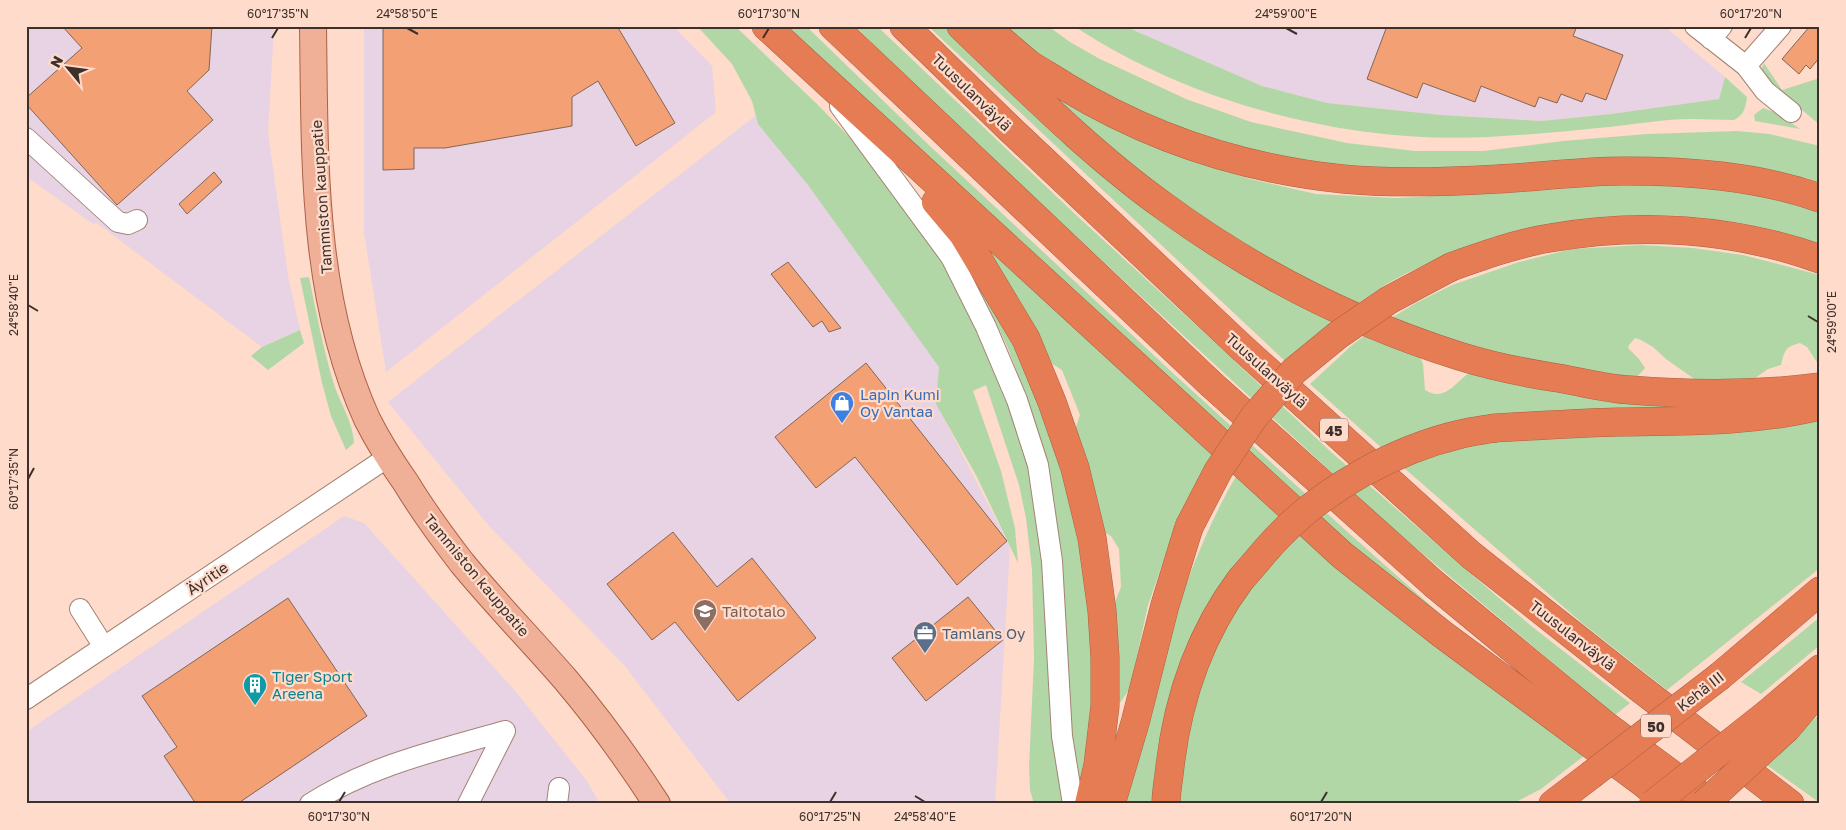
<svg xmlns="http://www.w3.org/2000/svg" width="1846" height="830" viewBox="0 0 1846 830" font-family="'Golos Text',sans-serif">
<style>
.industrial{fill:#e7d3e3}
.green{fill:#b2d7a7}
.building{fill:#f4a075;stroke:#836556}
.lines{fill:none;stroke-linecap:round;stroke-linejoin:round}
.minor-casing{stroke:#a38374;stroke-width:22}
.major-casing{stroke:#ab6145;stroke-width:28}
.highway-casing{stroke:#ab6145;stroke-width:29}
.minor{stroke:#fff;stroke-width:20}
.major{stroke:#f0b098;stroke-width:26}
.highway{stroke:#e67c53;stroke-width:28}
.highway-bridge-casing{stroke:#ab6145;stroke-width:29;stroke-linecap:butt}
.highway-bridge{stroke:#e67c53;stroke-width:28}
.ticks{fill:none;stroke:#3d302a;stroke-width:2}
.labels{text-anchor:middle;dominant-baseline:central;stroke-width:4.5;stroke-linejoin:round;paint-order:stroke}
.shield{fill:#fedbcb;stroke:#77635a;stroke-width:1}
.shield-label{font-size:14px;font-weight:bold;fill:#3d302a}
.street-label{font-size:15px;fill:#3d302a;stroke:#fedbcb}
.shop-label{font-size:15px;fill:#366cbe;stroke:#fedbcb;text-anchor:start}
.education-label{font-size:15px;fill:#785e54;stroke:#fedbcb;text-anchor:start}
.service-label{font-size:15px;fill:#4e5e75;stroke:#fedbcb;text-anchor:start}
.culture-label{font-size:15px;fill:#0d838f;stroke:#fedbcb;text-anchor:start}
.neatline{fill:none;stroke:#3d302a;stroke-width:2}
.ticks-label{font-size:12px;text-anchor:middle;fill:#3d302a}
</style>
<rect width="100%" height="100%" fill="#fedbcb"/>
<path class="industrial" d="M 26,26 L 274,26 L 268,133 L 288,276 L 300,330 L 262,347 L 97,223 L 93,224 L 26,176 Z
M 364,26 L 673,26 L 712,66 L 716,112 L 386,372 L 364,232 Z
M 1124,26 L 1664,26 L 1725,77 L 1719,99 L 1611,114 L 1541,121 L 1441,115 L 1327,103 L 1262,86 Z
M 776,98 L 959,365 L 937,405 L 1010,547 L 995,804 L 731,804 L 624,665 L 489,526 L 388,402 L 755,116 Z
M 344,516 L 364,523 L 516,692 L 587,781 L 600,804 L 26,804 L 26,732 Z"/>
<path class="green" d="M 697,26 L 735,26 L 817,104 L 861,149 L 927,232 L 975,319 L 1012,406 L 1030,470 L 1040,524 L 1049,654 L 1053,741 L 1063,804 L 1034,804 L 1030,790 L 1029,767 L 1034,658 L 1032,570 L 1026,518 L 1019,485 L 986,385 L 973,391 L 1001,471 L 1015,528 L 1018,563 L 977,477 L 936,404 L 939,367 L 808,185 L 758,124 L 752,101 L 732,64 Z
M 787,26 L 806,26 L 931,147 L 1175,375 L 1352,536 L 1456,628 L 1414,603 Z
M 855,26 L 877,26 L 1075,214 L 1207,335 L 1331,452 L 1530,625 L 1630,703 L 1615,715 L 1392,528 L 1096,255 L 908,79 Z
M 928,26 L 944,26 L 954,36 L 1336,319 L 1286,362 Z
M 1001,26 L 1048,26 L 1070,42 L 1100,59 L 1186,99 L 1251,122 L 1347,143 L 1415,151 L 1483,151 L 1563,141 L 1647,134 L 1737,131 L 1770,134 L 1820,146 L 1820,183 L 1806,178 L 1700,159 L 1352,172 L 1204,141 L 1129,110 L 1040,57 Z
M 1074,26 L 1124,26 L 1262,86 L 1327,103 L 1441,115 L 1541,121 L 1611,114 L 1719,99 L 1725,77 L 1747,97 C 1746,107 1744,115 1734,120 C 1720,120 1706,119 1692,119 C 1665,119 1636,124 1609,127 C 1569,131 1529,135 1488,137 C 1347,144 1192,104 1074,26 Z
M 1764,63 L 1782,90 L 1820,78 L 1820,125 L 1766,80 L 1761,71 Z
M 1020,67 L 1119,129 L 1187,159 L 1250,179 L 1316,194 L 1397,198 L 1548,190 L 1624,183 L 1677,184 L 1758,194 L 1820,210 L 1820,244 C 1676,195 1525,209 1392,281 C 1379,288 1367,298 1354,306 L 1301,280 L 1214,226 L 1139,174 Z
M 1763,108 L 1777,113 L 1800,129 L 1755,121 L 1754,115 Z
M 958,216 L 1215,453 L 1173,534 L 1148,605 L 1130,688 L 1120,703 L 1116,698 L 1112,610 L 1121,587 L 1119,549 L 1111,536 L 1099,529 L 1075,430 L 1080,415 L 1062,370 L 1046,360 Z
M 952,241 L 1008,328 L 1044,408 L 1071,495 L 1097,654 L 1080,800 L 1068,744 L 1063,563 L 1048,474 L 1032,412 L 1007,346 L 978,286 Z
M 1641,245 L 1693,248 L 1743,255 L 1820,275 L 1820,367 L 1807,347 L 1800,343 C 1785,347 1785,350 1781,365 L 1768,369 L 1748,383 L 1700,383 L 1666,359 L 1653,347 L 1641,340 L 1635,338 L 1629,345 L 1628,348 L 1639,359 L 1645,368 L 1637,377 L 1616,377 L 1496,355 L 1388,320 L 1416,303 L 1452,285 L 1519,262 L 1572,249 Z
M 309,277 C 316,312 323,347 333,381 C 339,402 353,421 354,443 L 346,450 L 331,416 L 322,383 L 300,278 Z
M 300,330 L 304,343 L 268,370 L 251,356 L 262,347 Z
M 1368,333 L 1418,352 L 1423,364 L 1425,390 C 1444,402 1454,384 1469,373 L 1742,402 L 1383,449 L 1310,384 L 1351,346 Z
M 1820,416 L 1820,568 L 1667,690 L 1582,623 L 1403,467 L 1428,455 L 1479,443 Z
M 1238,473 L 1284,516 L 1242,559 L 1157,804 L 1123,804 C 1154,691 1178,574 1238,473 Z
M 1301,531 L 1589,752 L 1541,789 L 1512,804 L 1177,804 L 1180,764 L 1204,669 L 1238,602 Z
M 1820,617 L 1820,645 L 1761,694 L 1741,682 Z
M 1820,714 L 1820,803 L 1764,763 Z"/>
<path class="building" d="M 62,26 L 212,26 L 209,70 L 187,91 L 213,120 L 117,205 L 26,104 L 26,98 L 82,48 Z
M 383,26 L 617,26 L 675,123 L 636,146 L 598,81 L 572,97 L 572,126 L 445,148 L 414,148 L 414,169 L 383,170 Z
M 1387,26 L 1577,26 L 1573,36 L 1623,55 L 1606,100 L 1586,93 L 1582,102 L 1561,94 L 1557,103 L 1539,97 L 1535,107 L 1481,86 L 1475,102 L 1423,83 L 1417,98 L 1367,79 Z
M 1810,26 L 1820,26 L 1820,57 L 1810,69 L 1806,65 L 1799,74 L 1782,59 Z
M 214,172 L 222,182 L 187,214 L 179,204 Z
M 788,262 L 841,328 L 829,332 L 822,321 L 813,327 L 771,274 Z
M 866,363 L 1007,541 L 957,585 L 855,457 L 816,488 L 775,437 Z
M 673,532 L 717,587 L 752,558 L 816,638 L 738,701 L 675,622 L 652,640 L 607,584 Z
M 968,597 L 1003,640 L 926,701 L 892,658 Z
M 288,598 L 367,716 L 240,802 L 241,804 L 196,804 L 164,756 L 177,747 L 142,696 Z"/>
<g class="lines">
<g class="minor-casing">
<path id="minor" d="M 1695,26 L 1746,66 L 1765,91 L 1791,112
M 1711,39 L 1722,26
M 1746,66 L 1781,26
M 840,106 L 951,257 L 986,327 L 1017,400 L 1038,465 L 1052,561 L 1062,736 L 1073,804
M 26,138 L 118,222 L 128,224 L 137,220
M 80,609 L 104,647
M 26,699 L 388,457
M 310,804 C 369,766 438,750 505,731
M 468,804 L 505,731
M 557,804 L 559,788"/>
</g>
<g class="major-casing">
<path id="major" d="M 313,26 C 315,158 311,296 367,419 C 378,441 392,463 406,483 C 423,511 442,537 462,563 C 495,603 531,640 565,679 C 599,719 629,761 657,804"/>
</g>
<g class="highway-casing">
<path id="highway" d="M 766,26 L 1342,555 L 1442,634 L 1642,782 L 1669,804
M 833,26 L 1211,384 L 1434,584 L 1605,725 L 1712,804
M 904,26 L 1010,129 L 1240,346 L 1471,555 L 1637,686 L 1790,804
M 961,26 C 1027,89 1091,154 1165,207 C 1254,272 1354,323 1459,356 C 1491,366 1525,373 1558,378 C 1582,382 1606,389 1630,390 C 1693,395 1758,395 1820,387
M 996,36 C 1007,45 1018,55 1029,64 C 1041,72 1054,79 1066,87 C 1150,138 1245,169 1343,179 C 1394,184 1447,182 1498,179 C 1540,177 1582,171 1624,171 C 1689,171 1757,176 1820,198
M 936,202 L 963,234 L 1026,339 L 1052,402 L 1075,468 L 1092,538 L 1102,611 L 1105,658 L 1105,706 L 1098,765 L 1089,804
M 1451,267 C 1482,256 1518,243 1550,238 C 1640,222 1733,228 1820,259
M 1495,428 C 1536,426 1577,423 1618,422 C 1685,421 1754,422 1820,406
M 1720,676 L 1820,591
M 1768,713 L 1820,669
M 1787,728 L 1820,689
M 1111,804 L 1135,723 L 1165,605 L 1189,527
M 1166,804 C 1166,791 1169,778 1170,766 C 1178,698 1200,634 1241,579
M 1553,804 L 1591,775"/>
</g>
<use href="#minor" class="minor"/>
<use href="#major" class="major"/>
<use href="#highway" class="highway"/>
<g class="highway-bridge-casing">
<path id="highway-bridge" d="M 1189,527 L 1218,471 L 1254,417 L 1294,371 L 1338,335 L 1389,300 L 1451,267
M 1241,579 C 1254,565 1266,549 1279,536 C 1325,488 1396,449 1461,434 C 1472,431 1484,430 1495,428
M 1591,775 L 1720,676
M 1653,804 L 1768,713
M 1704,804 L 1787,728"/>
</g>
<use href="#highway-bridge" class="highway-bridge"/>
</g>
<path class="ticks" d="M 407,28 L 418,34M 1286,28 L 1297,34M 272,38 L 278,28M 763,38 L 769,28M 1745,38 L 1751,28M 28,305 L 38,311M 1808,316 L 1818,322M 28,479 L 34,468M 915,796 L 925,802M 339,802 L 345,792M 830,802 L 836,792M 1321,802 L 1327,792"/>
<defs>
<g id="shop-pin" transform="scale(1.25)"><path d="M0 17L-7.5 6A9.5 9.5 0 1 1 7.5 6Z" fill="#3f7fe0" stroke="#fedbcb"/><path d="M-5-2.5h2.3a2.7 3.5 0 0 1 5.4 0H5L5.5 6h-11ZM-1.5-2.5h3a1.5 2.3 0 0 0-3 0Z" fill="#fff"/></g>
<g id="school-pin" transform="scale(1.25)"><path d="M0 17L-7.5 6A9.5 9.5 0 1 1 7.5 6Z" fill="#8d6e63" stroke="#fedbcb"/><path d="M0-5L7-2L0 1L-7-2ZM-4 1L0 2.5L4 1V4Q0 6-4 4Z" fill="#fff"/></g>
<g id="office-pin" transform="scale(1.25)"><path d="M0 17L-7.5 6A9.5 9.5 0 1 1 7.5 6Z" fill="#5c6f8a" stroke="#fedbcb"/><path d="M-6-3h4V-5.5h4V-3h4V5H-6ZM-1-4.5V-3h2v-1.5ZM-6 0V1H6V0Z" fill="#fff"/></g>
<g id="building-pin" transform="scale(1.25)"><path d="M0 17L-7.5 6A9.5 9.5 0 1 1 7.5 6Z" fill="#0f9aa8" stroke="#fedbcb"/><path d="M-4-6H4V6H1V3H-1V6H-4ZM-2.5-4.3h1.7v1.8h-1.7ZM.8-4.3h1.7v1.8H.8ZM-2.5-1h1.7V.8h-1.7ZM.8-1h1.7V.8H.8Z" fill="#fff"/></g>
</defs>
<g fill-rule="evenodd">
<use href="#shop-pin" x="842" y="403"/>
<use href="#school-pin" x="705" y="611"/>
<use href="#office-pin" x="925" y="633"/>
<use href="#building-pin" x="255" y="685"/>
</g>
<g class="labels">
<g class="shield">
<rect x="1320" y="418.5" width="28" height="23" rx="4"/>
<rect x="1641" y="714.5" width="30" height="23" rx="4"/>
</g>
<g class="shield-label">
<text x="1334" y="430">45</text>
<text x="1656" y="726">50</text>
</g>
<g class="street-label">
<text transform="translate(972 92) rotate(44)">Tuusulanväylä</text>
<text transform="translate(321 197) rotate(-94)">Tammiston kauppatie</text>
<text transform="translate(1267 370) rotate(42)">Tuusulanväylä</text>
<text transform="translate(477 575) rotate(50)">Tammiston kauppatie</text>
<text transform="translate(207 578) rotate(-34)">Äyritie</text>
<text transform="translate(1573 635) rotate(38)">Tuusulanväylä</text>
<text transform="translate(1700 691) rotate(-38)">Kehä III</text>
</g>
<g class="shop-label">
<text x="860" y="394">Lapin Kumi<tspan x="860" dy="17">Oy Vantaa</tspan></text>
</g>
<g class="education-label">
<text x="722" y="611">Taitotalo</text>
</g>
<g class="service-label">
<text x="942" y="633">Tamlans Oy</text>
</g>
<g class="culture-label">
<text x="272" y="676">Tiger Sport<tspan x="272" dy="17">Areena</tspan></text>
</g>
</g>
<rect width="1846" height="830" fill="none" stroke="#fedbcb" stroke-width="55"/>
<g transform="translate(68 68) rotate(299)" stroke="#fedbcb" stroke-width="4" paint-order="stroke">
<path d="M0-4L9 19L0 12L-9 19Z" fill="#3d302a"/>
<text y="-8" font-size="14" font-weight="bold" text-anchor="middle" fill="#3d302a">N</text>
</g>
<rect x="28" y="28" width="1790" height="774" class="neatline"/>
<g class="ticks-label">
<text x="278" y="18">60°17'35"N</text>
<text x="407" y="18">24°58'50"E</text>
<text x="769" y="18">60°17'30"N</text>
<text x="1286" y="18">24°59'00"E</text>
<text x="1751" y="18">60°17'20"N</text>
<text transform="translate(14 305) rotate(-90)" y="4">24°58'40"E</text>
<text transform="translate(1832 322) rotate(-90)" y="4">24°59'00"E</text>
<text transform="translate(14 479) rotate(-90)" y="4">60°17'35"N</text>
<text x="339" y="821">60°17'30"N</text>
<text x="830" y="821">60°17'25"N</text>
<text x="925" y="821">24°58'40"E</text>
<text x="1321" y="821">60°17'20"N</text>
</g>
</svg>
